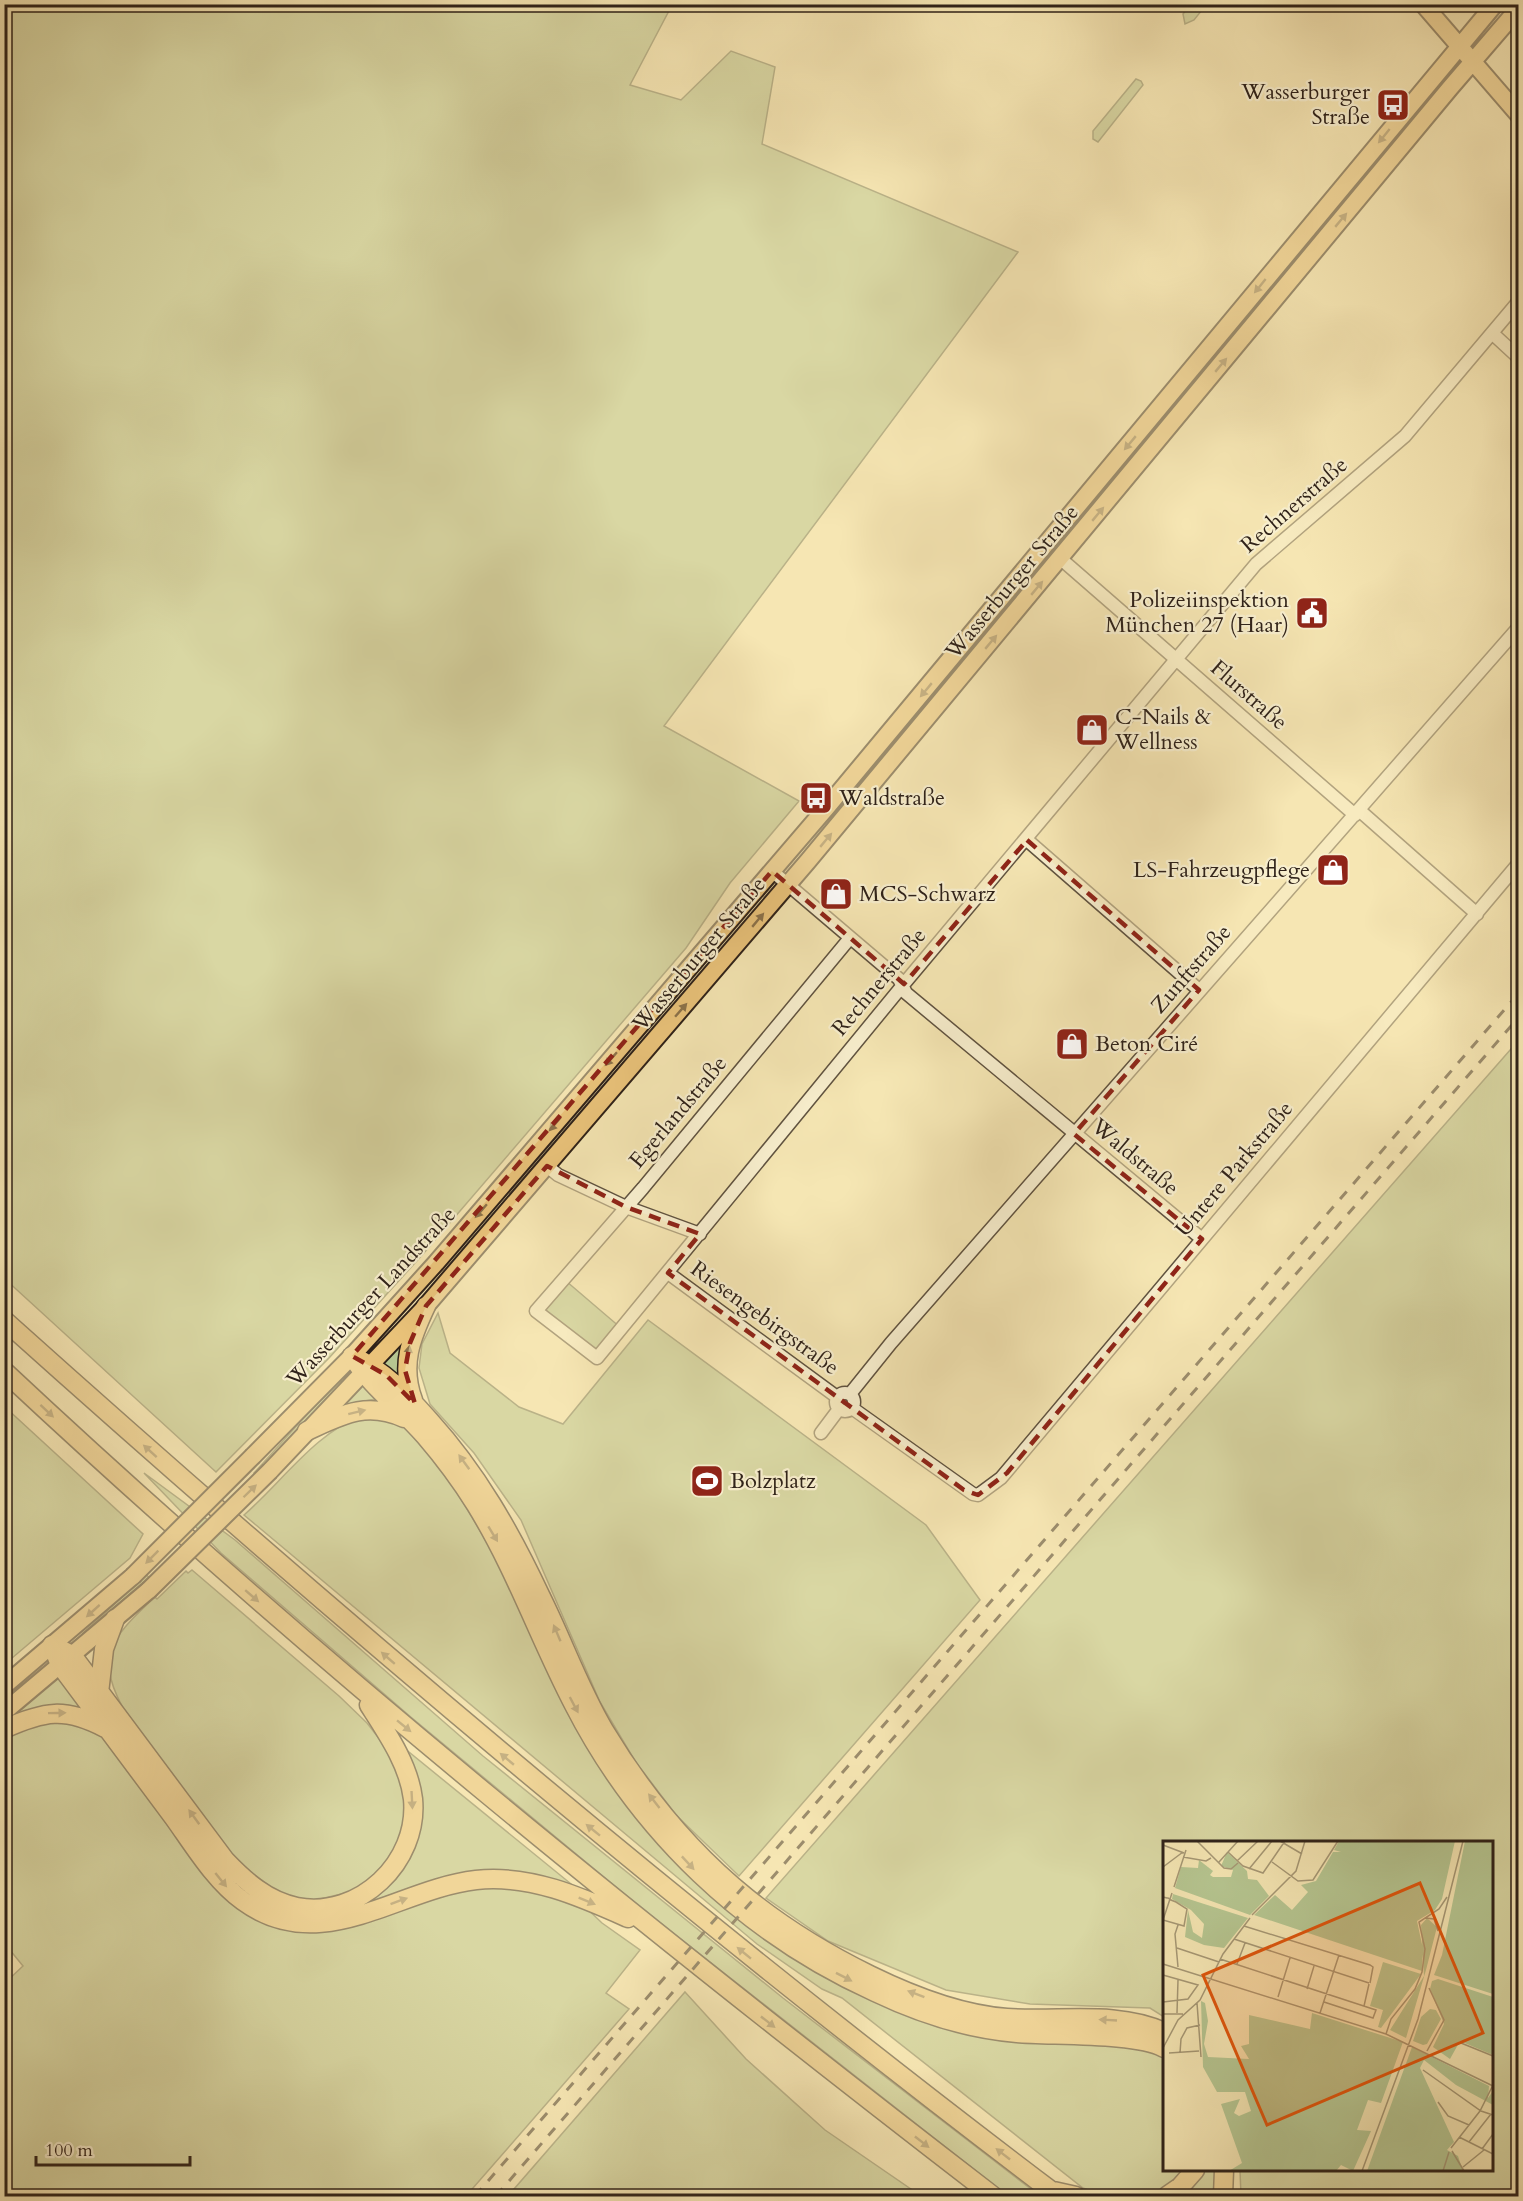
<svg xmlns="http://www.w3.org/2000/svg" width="1523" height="2201" viewBox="0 0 1523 2201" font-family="Cardo,serif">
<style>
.green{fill:#b6c691;stroke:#727455;stroke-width:1.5}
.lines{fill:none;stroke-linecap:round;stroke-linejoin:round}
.minor-casing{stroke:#605340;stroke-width:15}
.major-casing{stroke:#2f2219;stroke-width:20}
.highway-casing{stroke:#2f2219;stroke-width:21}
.minor{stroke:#f8efce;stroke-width:12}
.major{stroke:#eac37a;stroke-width:16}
.highway{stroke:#eac37a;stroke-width:18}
.rail{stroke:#2f2219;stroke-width:3;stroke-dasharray:10 10;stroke-linecap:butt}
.major-bridge-casing{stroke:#2f2219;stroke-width:20;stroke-linecap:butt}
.major-bridge{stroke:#eac37a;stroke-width:16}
.oneway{fill:#8c724a}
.marked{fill:none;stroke:#8f2418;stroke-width:4.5;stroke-dasharray:12 8;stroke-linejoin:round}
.labels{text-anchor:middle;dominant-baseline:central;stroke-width:4.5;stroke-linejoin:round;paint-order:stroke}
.poi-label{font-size:22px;fill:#2f2219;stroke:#f8efce;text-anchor:start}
.street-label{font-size:22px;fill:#2f2219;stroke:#f8efce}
.inset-road{fill:none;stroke:#a69875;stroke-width:1.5}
.view{fill:#df560d;fill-opacity:0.15;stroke:#df560d;stroke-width:3}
.inset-edge{fill:none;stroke:#2f2219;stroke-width:3}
</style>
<rect width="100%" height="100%" fill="#f5e6b3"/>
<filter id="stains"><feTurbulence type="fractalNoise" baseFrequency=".00333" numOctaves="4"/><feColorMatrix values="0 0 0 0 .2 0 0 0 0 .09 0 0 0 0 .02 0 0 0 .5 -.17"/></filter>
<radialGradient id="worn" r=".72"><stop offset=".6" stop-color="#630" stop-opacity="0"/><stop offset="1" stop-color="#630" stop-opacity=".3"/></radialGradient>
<path class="green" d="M 1191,4 L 1206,5 L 1194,20 L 1185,24 L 1183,14 Z
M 4,5 L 672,5 L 630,85 L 681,100 L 731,51 L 775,67 L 762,144 L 1018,252 L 664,726 L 799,801 L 730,883 L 686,948 L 423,1254 L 329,1358 L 216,1472 L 5,1279 Z
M 1136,79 L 1141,81 L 1143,85 L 1098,142 L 1093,139 L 1093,131 Z
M 1439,84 C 1355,186 1274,289 1191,391 L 1189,389 L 1223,349 L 1246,315 Z
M 1161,420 L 1164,423 L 805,856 L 803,854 L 845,805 L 863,777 Z
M 1518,1041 L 1518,2196 L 1241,2196 L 1240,2170 L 1492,2170 L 1492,1842 L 1164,1842 L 1164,2017 L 1150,2008 L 1030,2004 L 946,1990 L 828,1941 L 766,1898 Z
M 566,1281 L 621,1328 L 600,1354 L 543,1309 Z
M 438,1313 L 450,1353 L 519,1407 L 563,1424 L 648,1320 L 926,1525 L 980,1600 L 739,1876 L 676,1815 L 635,1761 L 600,1702 L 521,1520 L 474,1453 L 430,1404 L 419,1368 L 422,1344 Z
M 406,1337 L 399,1359 L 403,1382 L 383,1363 Z
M 339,1379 L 344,1384 L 256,1475 L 254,1473 Z
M 362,1385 L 376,1399 L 342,1405 Z
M 5,1407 L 143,1534 L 130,1558 L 5,1664 Z
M 364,1414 L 401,1423 L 444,1471 L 508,1577 L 592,1751 L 854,1990 L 1146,2048 L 1164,2057 L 1164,2170 L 1186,2170 C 1178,2177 1168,2189 1157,2194 C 1135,2201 1104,2197 1083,2188 L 842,1998 L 822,1989 L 757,1944 L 244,1515 C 283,1481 314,1434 364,1414 Z
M 144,1473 L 235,1540 L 483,1756 L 783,1998 L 1040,2196 L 1008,2196 L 640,1907 L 412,1718 L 221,1553 Z
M 192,1570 L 339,1696 L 367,1723 L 384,1745 L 397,1769 L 405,1794 L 407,1815 L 398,1848 L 374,1879 L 354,1891 L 316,1900 L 299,1899 L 279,1893 L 235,1860 L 128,1717 C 93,1657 109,1640 155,1597 L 157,1599 L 186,1571 L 188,1573 Z
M 146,1575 L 149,1577 L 80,1638 L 83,1633 Z
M 74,1664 L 232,1877 C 251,1893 270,1907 295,1913 C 387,1933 449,1827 403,1751 L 404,1748 L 576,1888 C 560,1884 544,1878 528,1875 C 472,1864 420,1889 370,1907 C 331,1921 294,1924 256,1904 C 218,1884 193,1835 169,1801 C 136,1756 103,1711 70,1665 Z
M 60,1674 L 90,1713 L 9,1718 Z
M 60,1719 L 99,1731 L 226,1893 L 382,1914 L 479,1886 L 526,1888 L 581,1903 L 602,1923 L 640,1950 L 606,1993 L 629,2009 L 466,2196 L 5,2196 L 5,1983 L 23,1966 L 5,1944 L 4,1738 L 26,1725 Z
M 685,1992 L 746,2059 L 825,2130 L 921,2196 L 508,2196 Z
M 1203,2170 L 1217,2170 L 1217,2196 L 1178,2196 Z"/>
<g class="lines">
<g class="minor-casing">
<path id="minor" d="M 1492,333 L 1518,357
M 1061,559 L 1355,815
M 1359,810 L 1477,914
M 1027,840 L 1199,990
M 772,871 L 899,979 L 906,993 L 1202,1239
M 850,938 L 643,1188 L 536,1311 L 597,1358 L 903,985 L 1256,564 L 1405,436 L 1518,302
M 547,1166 L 558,1175 L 626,1207 L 700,1234
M 668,1273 L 837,1397
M836 1402a9 9 0 1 1 18 0a9 9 0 1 1-18 0Z
M 850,1394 L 891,1343 L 1518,628
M 852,1408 L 973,1494 L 978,1495 L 1001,1478 L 1518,864
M 821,1433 L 839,1409"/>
</g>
<g class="major-casing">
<path id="major" d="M 1423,4 L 1518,114
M 253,1456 L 352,1356 L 436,1263 L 827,807 L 1495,4
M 270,1471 L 426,1306 L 808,861 L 1450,88 L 1518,9
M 4,1686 L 133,1576
M 4,1712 L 149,1590"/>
</g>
<g class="highway-casing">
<path id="highway" d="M 4,1320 C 345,1626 693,1920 1058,2196
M 352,1356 C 371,1387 401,1408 425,1436 C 443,1457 461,1481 476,1505 C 516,1570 539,1638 574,1705 C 639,1832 745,1933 875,1992 C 919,2013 968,2029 1017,2033 C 1052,2036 1138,2033 1164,2048
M 352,1356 C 384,1370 406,1394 429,1420 C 477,1473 511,1533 541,1597 C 563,1641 579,1688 604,1730 C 642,1793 690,1852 747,1898 C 812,1950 924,2012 1007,2018 C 1058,2022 1117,2010 1164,2032
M 4,1371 C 318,1665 653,1934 993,2196
M 413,1400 C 400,1365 411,1338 426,1306
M 307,1431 C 342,1415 366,1401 404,1418
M 52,1645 L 60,1665 C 98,1716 136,1767 174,1818 C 194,1846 215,1881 243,1901 C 321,1958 397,1889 476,1880 C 530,1874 581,1897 628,1918
M 52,1645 L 72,1655 L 225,1860 C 245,1881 267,1901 297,1907 C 359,1919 419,1862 413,1799 C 409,1765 387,1733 369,1705
M 99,1693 L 104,1649 L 115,1619
M 4,1729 C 44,1711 65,1707 105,1728
M 1049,2190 L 1076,2196
M 1167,2196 L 1180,2187 L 1195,2170
M 1223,2196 L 1224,2170"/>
</g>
<use href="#minor" class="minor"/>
<use href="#major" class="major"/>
<use href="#highway" class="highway"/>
<path class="rail" d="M 475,2196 L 1518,994
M 496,2196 L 1518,1018"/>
<g class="major-bridge-casing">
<path id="major-bridge" d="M 133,1576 L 253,1456
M 149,1590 L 270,1471"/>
</g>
<use href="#major-bridge" class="major-bridge"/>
</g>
<defs><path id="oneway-solid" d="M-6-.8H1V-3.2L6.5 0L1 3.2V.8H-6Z" transform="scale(1.5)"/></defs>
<g class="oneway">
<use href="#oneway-solid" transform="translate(1384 136) rotate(129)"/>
<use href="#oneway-solid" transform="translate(1341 220) rotate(-50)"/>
<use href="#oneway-solid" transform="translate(1260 286) rotate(129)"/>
<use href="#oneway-solid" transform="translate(1221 365) rotate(-50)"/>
<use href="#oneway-solid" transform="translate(1130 443) rotate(130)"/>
<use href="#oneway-solid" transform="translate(1098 514) rotate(-50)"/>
<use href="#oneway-solid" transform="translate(1037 588) rotate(-50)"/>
<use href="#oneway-solid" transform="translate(991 642) rotate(-50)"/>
<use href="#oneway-solid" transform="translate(926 690) rotate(130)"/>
<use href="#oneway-solid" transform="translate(826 840) rotate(-50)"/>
<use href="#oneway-solid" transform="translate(758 920) rotate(-50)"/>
<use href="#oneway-solid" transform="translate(681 1010) rotate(-49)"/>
<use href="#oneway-solid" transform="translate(611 1059) rotate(131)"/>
<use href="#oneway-solid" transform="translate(555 1124) rotate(130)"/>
<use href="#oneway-solid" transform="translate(481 1211) rotate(131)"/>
<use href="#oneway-solid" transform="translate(408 1354) rotate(-80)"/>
<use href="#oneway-solid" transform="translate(47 1411) rotate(43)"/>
<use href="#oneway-solid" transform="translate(357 1412) rotate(-14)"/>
<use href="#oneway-solid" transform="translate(150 1451) rotate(-138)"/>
<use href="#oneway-solid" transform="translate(464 1462) rotate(-126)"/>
<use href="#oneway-solid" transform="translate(250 1491) rotate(-44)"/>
<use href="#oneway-solid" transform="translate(493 1534) rotate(59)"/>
<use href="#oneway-solid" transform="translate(152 1557) rotate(135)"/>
<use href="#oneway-solid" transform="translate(252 1596) rotate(41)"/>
<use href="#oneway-solid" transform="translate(93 1611) rotate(138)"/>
<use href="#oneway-solid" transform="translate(557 1633) rotate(-113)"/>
<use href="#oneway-solid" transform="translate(388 1658) rotate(-139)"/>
<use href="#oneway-solid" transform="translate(574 1705) rotate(62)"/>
<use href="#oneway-solid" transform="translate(57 1713) rotate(-1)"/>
<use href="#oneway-solid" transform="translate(404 1726) rotate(39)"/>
<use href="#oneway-solid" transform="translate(507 1759) rotate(-140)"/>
<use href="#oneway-solid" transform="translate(412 1800) rotate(87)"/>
<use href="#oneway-solid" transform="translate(654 1801) rotate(-128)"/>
<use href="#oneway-solid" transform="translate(194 1817) rotate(-126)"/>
<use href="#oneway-solid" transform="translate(593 1830) rotate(-141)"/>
<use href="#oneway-solid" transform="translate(688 1863) rotate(47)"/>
<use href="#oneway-solid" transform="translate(221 1880) rotate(51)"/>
<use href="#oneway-solid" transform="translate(399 1901) rotate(-20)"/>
<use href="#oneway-solid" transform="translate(587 1901) rotate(22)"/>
<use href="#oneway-solid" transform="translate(744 1953) rotate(-141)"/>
<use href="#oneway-solid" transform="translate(844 1977) rotate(27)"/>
<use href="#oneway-solid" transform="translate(916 1994) rotate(-159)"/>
<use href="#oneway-solid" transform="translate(1108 2020) rotate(-177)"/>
<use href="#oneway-solid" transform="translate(768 2022) rotate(38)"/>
<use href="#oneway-solid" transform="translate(922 2142) rotate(38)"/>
<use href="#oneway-solid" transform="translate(1003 2154) rotate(-142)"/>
</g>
<path d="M0 0H1523V2201H0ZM 1027,840 L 1199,990 L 1074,1134 L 1202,1239 L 1007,1473 L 978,1495 L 964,1490 L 668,1273 L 700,1234 L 626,1207 L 547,1166 L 426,1306 L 410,1343 L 405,1370 L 415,1404 L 386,1375 L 352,1356 L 772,871 L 904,984 Z" fill="#f5e6b3" fill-opacity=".55" fill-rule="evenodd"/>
<path class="marked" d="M 1027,840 L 1199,990 L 1074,1134 L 1202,1239 L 1007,1473 L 978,1495 L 964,1490 L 668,1273 L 700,1234 L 626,1207 L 547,1166 L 426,1306 L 410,1343 L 405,1370 L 415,1404 L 386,1375 L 352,1356 L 772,871 L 904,984 Z"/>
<defs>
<g id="bus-square" transform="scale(1.725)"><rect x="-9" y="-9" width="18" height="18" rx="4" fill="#8f2418" stroke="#f8efce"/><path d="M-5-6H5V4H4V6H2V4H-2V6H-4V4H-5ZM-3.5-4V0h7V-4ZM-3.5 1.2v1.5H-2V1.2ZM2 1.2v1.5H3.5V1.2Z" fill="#fff"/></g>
<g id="civic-square" transform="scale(1.725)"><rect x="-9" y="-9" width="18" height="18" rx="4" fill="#8f2418" stroke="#f8efce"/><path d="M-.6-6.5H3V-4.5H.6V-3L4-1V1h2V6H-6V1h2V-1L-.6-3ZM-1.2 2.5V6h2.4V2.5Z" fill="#fff"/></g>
<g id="shop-square" transform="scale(1.725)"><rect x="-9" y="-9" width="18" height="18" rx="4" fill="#8f2418" stroke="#f8efce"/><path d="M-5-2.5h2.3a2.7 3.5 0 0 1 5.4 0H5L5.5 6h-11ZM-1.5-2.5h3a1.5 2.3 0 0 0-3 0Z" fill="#fff"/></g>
<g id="stadium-square" transform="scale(1.725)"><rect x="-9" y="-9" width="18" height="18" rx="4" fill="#8f2418" stroke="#f8efce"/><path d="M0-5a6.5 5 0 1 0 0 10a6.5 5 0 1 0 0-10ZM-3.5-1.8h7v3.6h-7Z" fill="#fff"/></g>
</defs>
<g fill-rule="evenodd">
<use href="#bus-square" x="1393" y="105"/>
<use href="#civic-square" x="1312" y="613"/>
<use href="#shop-square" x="1092" y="730"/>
<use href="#bus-square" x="816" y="798"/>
<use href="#shop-square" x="1333" y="870"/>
<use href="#shop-square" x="836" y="894"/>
<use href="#shop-square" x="1072" y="1044"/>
<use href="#stadium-square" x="707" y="1481"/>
</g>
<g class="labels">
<g class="poi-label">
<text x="1370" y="92" text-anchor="end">Wasserburger<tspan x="1370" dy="25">Straße</tspan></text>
<text x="1289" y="600" text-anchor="end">Polizeiinspektion<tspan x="1289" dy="25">München 27 (Haar)</tspan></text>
<text x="1115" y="717">C-Nails &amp;<tspan x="1115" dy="25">Wellness</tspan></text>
<text x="839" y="798">Waldstraße</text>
<text x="1310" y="870" text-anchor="end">LS-Fahrzeugpflege</text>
<text x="859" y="894">MCS-Schwarz</text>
<text x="1095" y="1044">Beton Ciré</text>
<text x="730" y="1481">Bolzplatz</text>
</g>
<g class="street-label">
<text transform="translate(1294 505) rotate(-41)">Rechnerstraße</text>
<text transform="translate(1012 582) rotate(-50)">Wasserburger Straße</text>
<text transform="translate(1249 695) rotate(41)">Flurstraße</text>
<text transform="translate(699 954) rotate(-50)">Wasserburger Straße</text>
<text transform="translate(1191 969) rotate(-49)">Zunftstraße</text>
<text transform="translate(879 982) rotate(-50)">Rechnerstraße</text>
<text transform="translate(678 1112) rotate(-50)">Egerlandstraße</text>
<text transform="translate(1135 1157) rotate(40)">Waldstraße</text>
<text transform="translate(1234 1169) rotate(-50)">Untere Parkstraße</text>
<text transform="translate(371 1297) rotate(-47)">Wasserburger Landstraße</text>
<text transform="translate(765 1318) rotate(36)">Riesengebirgstraße</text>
</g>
</g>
<g transform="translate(1163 1841)">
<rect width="330" height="330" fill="#f5e6b3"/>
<path d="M 176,0 L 292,0 L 279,58 L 272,69 L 254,80 L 260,108 L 259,130 L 91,74 L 112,54 L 129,69 L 145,51 L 138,44 L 153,40 L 170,11 L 178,11 L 171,9 ZM 302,0 L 330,0 L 330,153 L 271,134 L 279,114 ZM 64,11 L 84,30 L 85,38 L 94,39 L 106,55 L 87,74 L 12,47 L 18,26 L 35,27 L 36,19 L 50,30 L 47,34 L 50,36 L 68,36 L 70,29 L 58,25 ZM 10,53 L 85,77 L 61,107 L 41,104 L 22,96 L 25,69 L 30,91 L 39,97 L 41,83 L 28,69 L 9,58 ZM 264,77 L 274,86 L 263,129 L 243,197 L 227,189 L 261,135 L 258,84 ZM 220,121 L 258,133 L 218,187 L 215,186 L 220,169 L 207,165 ZM 275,138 L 330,156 L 330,214 L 297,200 L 287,218 L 270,206 L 281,183 L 267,148 L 269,140 ZM 38,160 L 42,162 L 45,180 L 41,203 L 45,216 L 86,218 L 78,205 L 86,203 L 86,174 L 147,188 L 149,172 L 240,201 L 218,262 L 205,259 L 194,289 L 208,290 L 190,330 L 178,324 L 173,330 L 66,330 L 79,322 L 58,263 L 77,258 L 71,272 L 76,275 L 88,270 L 82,251 L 54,251 L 40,226 ZM 267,168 L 273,169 L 278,178 L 264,203 L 260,204 L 250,200 L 258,176 ZM 249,206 L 326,245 L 325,257 L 330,250 L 330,264 L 293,244 L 261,219 L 257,227 L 291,301 L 284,309 L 295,315 L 300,330 L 204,330 Z" fill="#b6c691"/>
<path class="inset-road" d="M 34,0 L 61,27 L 68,28 L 75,22M 117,0 L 139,13M 0,4 L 21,12M 65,11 L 80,25 L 100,32 L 122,0M 20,16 L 43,20 L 48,17M 74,20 L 95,0M 56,21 L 75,0M 109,21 L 135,40 L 150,39 L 175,0M 0,26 L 20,11M 86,28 L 109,0M 11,46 L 23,9M 0,56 L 4,57 L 5,57 L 7,58 L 8,59 L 13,61 L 24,68 L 21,85 L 0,79 L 9,52M 89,74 L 133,30 L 142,0M 262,77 L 271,78 L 275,90M 81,85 L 207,124 L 210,126 L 207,142M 71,98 L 206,142M 14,107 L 56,121M 57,118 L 213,169 L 210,177 L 161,161M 0,123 L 223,193 L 330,245M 74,123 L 82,102M 15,126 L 12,93 L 15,84M 0,134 L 35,144 L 25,158 L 0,161M 144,148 L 151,125M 115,156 L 127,117M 34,162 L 38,216M 201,165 L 206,143M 14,172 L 15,139M 157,172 L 176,114M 0,173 L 20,173M 223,193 L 228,178 L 252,148 L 259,131 L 262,108 L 256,81 L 276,68 L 284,56M 298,202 L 330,215M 0,207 L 15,179 L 37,159 L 60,113 L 87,77M 264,210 L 281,179 L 266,147M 6,212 L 36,210M 17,212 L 18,198 L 24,187 L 37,184M 260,229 L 318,270 L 330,274M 275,261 L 285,275 L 306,284M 296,296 L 330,313M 306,301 L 328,273M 288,307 L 317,270 L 330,244M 319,308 L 330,293M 289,310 L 301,330M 300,326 L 321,309M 199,330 L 255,178 L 300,0M 280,330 L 286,311"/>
<path class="view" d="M 257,42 L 320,192 L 104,284 L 40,134 Z"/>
<rect width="330" height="330" class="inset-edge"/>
</g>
<rect width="1523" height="2201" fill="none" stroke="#f5e6b3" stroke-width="24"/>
<rect x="6" y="6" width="1511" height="2189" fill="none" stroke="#2f2219" stroke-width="3"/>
<rect x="12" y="12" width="1499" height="2177" fill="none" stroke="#2f2219" stroke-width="1.5"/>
<path d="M36 2156v9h154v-9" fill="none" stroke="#2f2219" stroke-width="3"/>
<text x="45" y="2156" font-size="18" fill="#2f2219" stroke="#f8efce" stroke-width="4.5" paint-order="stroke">100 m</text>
<rect width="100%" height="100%" filter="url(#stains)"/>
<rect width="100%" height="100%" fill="url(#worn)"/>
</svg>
